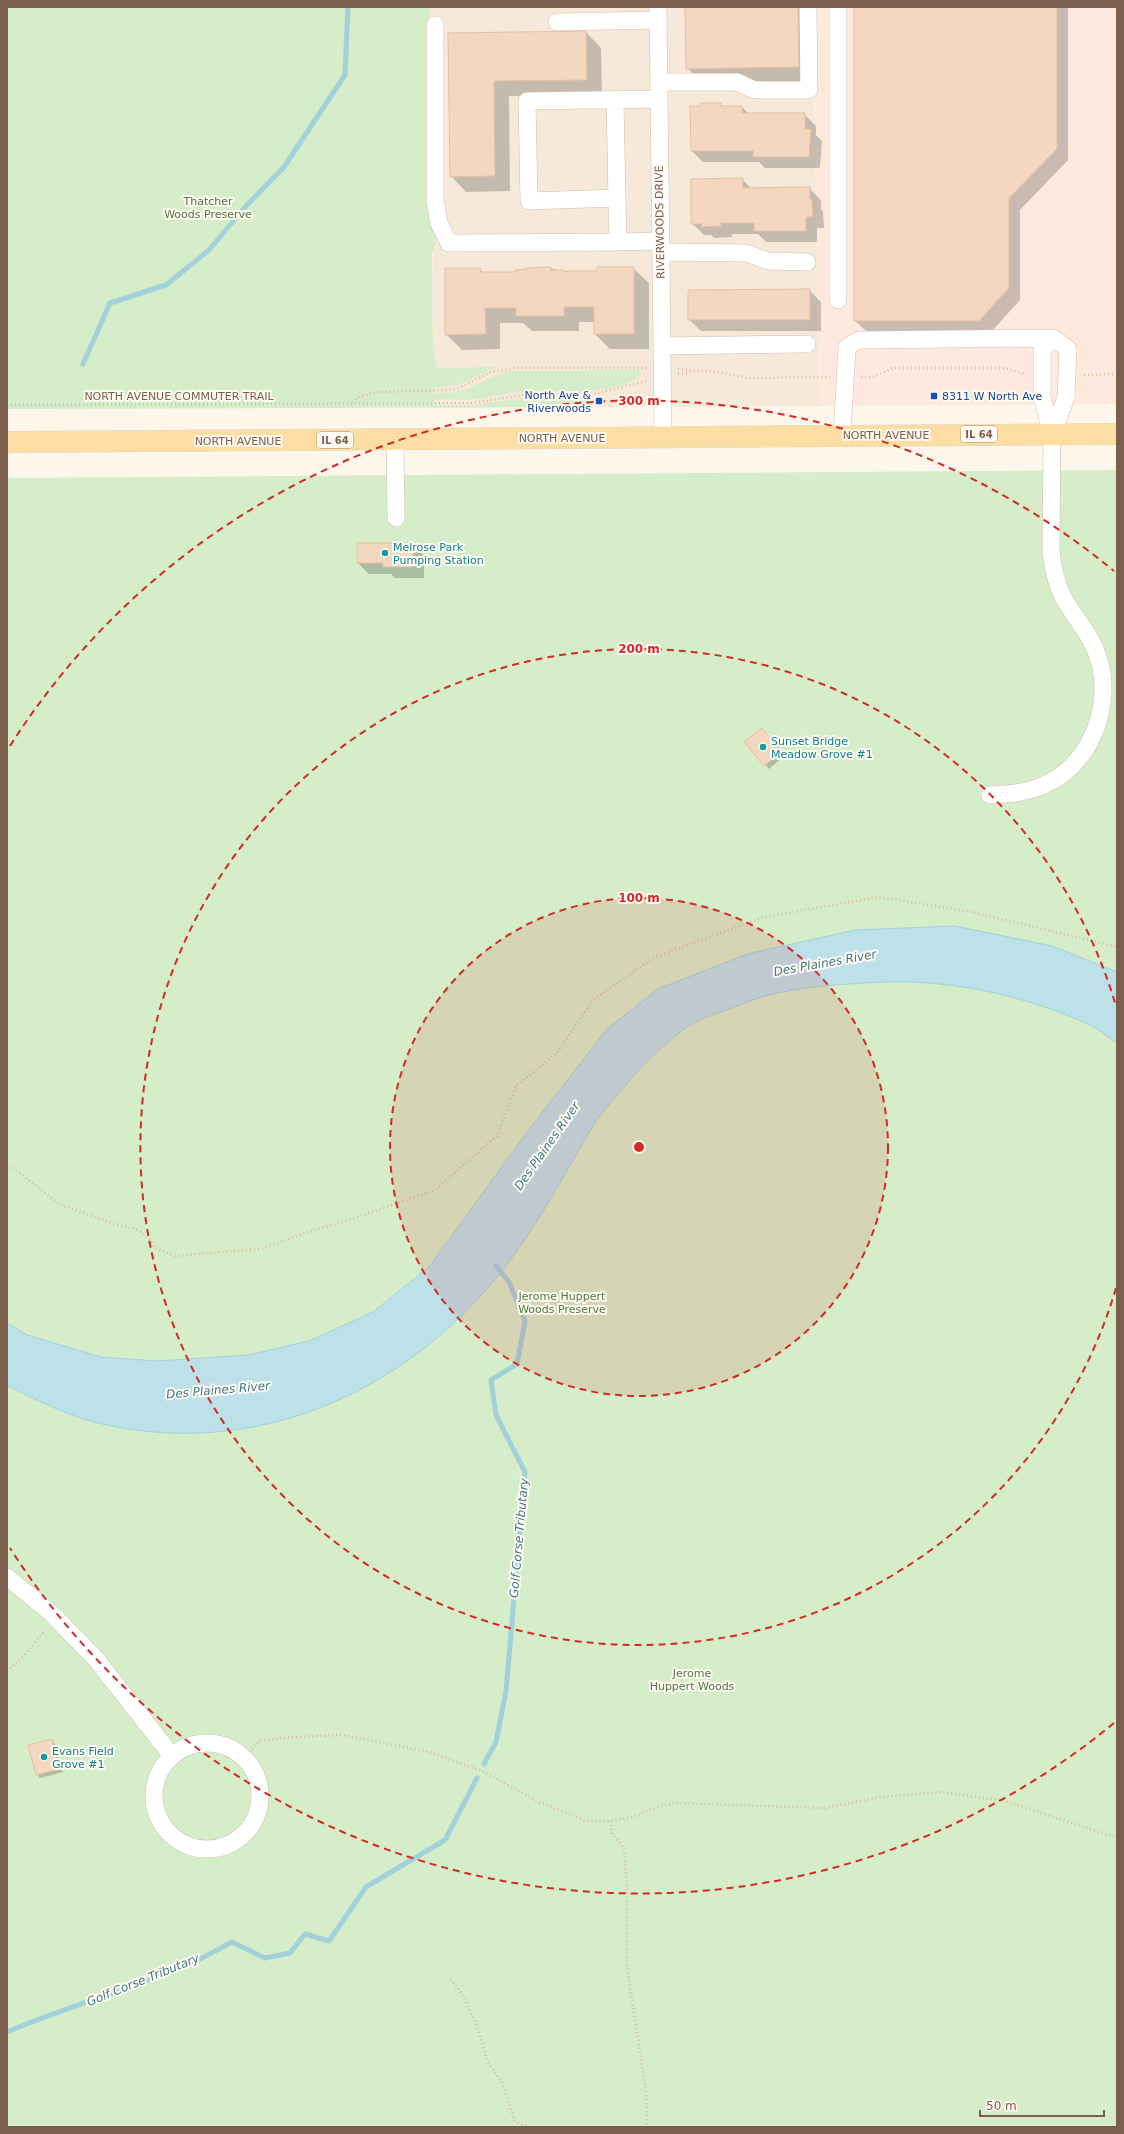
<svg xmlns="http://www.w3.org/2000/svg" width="1124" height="2134" viewBox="0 0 1124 2134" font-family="'DejaVu Sans',sans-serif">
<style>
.residential{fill:#f6e9d9}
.commercial{fill:#fee9df}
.green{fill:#d5edc8}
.water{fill:#bde1e9;stroke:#a3d1db}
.shadow{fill:#0003}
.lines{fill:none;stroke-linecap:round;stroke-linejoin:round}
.stream{stroke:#a3d1db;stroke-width:5}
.building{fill:#f4d7c1;stroke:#e7bea1}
.minor-casing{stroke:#d1bfaf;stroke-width:18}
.major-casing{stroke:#ddd5d0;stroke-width:22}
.path{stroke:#dabaa3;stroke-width:2.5;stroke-dasharray:1 3;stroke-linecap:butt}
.minor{stroke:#fff;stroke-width:17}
.major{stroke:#fddea2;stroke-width:21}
.ring{fill:none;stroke:#d62828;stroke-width:2;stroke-dasharray:7 5}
.transit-dot{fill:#1a4fb4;stroke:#fffaf2;stroke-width:1.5}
.culture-dot{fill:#0f9aa8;stroke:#fffaf2;stroke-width:1.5}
.labels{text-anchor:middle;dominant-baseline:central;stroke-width:4;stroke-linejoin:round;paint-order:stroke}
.shield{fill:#fffaf2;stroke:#a38d7e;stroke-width:1}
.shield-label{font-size:10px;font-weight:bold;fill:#7b5e4c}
.park-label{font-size:11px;fill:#4f7a40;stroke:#fffaf2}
.street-label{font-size:11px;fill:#7b5e4c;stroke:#fffaf2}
.transit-label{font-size:11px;fill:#164399;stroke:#fffaf2;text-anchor:end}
.culture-label{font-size:11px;fill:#0d838f;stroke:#fffaf2;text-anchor:start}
.water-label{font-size:12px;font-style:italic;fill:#417987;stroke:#fffaf2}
.centre{fill:#d62828;stroke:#fffaf2;stroke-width:2}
.ring-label{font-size:12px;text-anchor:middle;font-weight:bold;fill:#d62828;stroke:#fffaf2;stroke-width:4;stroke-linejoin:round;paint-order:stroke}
</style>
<rect width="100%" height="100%" fill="#fdf7eb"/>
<path class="residential" d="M 430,7 L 813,7 L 819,406 L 434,408 Z"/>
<path class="commercial" d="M 813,7 L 1117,7 L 1117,404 L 819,406 Z"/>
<path class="green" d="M 7,7 L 430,7 L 432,216 C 434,229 438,241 432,253 L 433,342 L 436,368 L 496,367 L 458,385 L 434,388 L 434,393 L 448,393 L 466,389 L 506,371 L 639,370 L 641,373 C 629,396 545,391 521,392 C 506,393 491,397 476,399 C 462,401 447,398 434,400 L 434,405 L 476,405 L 524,398 L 590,397 L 591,407 L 7,409 Z
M 1117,470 L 1117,2127 L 7,2127 L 7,478 Z"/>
<path class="water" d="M 955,926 L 1052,946 L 1117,972 L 1117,1044 C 1108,1037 1100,1030 1090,1025 C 1027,996 954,980 885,982 C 844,984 801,986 761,997 C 748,1001 736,1007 724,1011 C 714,1015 702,1018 693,1023 C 685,1027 678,1034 672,1039 C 649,1057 636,1073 617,1095 C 610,1104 602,1112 596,1121 C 571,1162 549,1205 521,1245 C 426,1383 266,1463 98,1423 C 66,1415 36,1400 7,1385 L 7,1323 L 27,1335 L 101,1357 L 157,1361 L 248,1355 L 309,1341 L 373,1312 L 429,1267 L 528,1131 L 607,1029 L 658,989 L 747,954 L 855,930 Z"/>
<path class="shadow" d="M 686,7 L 813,7 L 814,82 L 703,84 L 687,68 Z
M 855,7 L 1068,7 L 1068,160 L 1020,210 L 1020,300 L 991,332 L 867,332 L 855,321 Z
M 586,32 L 601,48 L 602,95 L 509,96 L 510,191 L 466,192 L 451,176 L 449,34 Z
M 720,104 L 724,107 L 742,107 L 749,114 L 804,114 L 816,126 L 816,135 L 822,141 L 820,168 L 765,168 L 759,162 L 703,162 L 692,151 L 702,107 Z
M 742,179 L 752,189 L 809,188 L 821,200 L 821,209 L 823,212 L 824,228 L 817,228 L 817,242 L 766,242 L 758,234 L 732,234 L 732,237 L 714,238 L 711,235 L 704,235 L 692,223 Z
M 550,268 L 564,272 L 598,272 L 633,268 L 649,283 L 649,349 L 610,349 L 595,334 L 595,322 L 579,322 L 579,331 L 532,331 L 523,323 L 500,323 L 500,349 L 462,350 L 446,334 L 480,269 L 484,273 L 516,273 Z
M 809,290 L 821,302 L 821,331 L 701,331 L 690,320 Z
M 413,544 L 424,556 L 424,578 L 395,578 L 391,574 L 369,574 L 358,563 Z
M 765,732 L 785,755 L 769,769 L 746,742 Z
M 52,1740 L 55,1744 L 63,1772 L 40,1778 L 37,1774 Z"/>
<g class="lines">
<path class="stream" d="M 83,364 L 110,303 L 166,285 L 209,250 L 246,206 L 284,167 L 345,75 L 348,7
M 484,1764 L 496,1742 L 506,1691 L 525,1472 L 496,1415 L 491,1380 L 517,1364 L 525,1321 L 509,1282 L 496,1266
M 7,2032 C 64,2008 123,1991 181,1968 C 198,1961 215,1951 232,1942 L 265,1958 L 290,1953 L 305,1934 L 329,1941 L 366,1887 L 445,1840 L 477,1778"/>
</g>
<path class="building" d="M 685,7 L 798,7 L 799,67 L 686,69 Z
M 854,7 L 1057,7 L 1057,149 L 1009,198 L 1009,288 L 979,321 L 854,321 Z
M 586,31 L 587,80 L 494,81 L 495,176 L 450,177 L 448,33 Z
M 701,103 L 721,103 L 721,106 L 742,106 L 742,113 L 805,113 L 805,129 L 811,129 L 809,157 L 753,157 L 753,151 L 691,151 L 690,106 L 701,106 Z
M 743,178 L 743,188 L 810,187 L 810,199 L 812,200 L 813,217 L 806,217 L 806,231 L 754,231 L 754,223 L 721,223 L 721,226 L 701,227 L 702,224 L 691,224 L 691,179 Z
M 551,267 L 551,270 L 563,270 L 563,271 L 597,271 L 597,267 L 634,267 L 634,334 L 594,334 L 594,307 L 564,307 L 564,316 L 516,316 L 516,308 L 485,308 L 486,334 L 445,335 L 445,268 L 481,268 L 481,272 L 515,272 L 515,270 L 527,269 L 527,268 Z
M 810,289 L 810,320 L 688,320 L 688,290 Z
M 357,543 L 413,543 L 413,567 L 383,567 L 383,563 L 357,563 Z
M 762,728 L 782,751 L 764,766 L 744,742 Z
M 52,1739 L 60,1769 L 36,1775 L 28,1745 Z"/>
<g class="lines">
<g class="minor-casing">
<path id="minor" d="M 658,7 L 663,437
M 838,7 L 838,300
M 557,22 L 658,20
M 435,25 L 435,200 L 439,223 L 449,243 L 618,242
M 659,82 L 737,82 L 754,90 L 809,90 L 808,7
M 659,99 L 527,101 L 529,201 L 617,198 L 618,242 L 661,241
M 615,100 L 617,198
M 661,252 L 746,253 L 768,261 L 807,262
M 662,346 L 807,344
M 842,436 L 847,347 L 859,340 L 1053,338 L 1068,349 L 1066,398 L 1052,434
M 395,439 L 396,518
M 990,795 C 1009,794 1026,793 1044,785 C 1090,765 1113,707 1099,660 C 1092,635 1075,619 1063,597 C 1056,583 1053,568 1051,553 L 1052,434 L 1042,397 L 1042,350 L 1053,338
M 7,1577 L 51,1613 L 96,1659 L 172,1756
M154 1796a53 53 0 1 1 106 0a53 53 0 1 1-106 0Z"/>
</g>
<g class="major-casing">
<path id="major" d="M 7,442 L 1117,434"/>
</g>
<path class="path" d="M 678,369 L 719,372 L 748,378 L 830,377
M 678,374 L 693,372
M 1084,375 L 1117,374
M 861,377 L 873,377 L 893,368 L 1005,368 L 1025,374
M 352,402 L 359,397 L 377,392 L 451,390 L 461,387 L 491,372 L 515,368 L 647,368
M 7,405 L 473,403 L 524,395 L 598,393 L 646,381
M 7,1163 L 59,1204 L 117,1225 L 136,1229 L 149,1237 L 155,1248 L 175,1256 L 260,1249 L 312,1231 L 349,1220 L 435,1190 L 497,1136 L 516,1086 L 557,1053 L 593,1000 L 655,957 L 764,917 L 879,897 L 972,912 L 1117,947
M 7,1671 L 23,1657 L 45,1630
M 244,1758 L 259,1741 L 292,1737 L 343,1735 L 430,1752 L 482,1771 L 539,1802 L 587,1821 L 611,1821 L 633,1817 L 657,1807 L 674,1803 L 825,1808 L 880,1797 L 942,1792 L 1005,1801 L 1117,1838
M 611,1821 L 612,1833 L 624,1848 L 627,1888 L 627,1966 L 646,2093 L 647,2127
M 451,1979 L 463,1995 L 476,2024 L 488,2062 L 502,2083 L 515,2121 L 528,2127"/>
<use href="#minor" class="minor"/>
<use href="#major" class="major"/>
</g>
<circle cx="639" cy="1147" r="249" fill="#d62828" fill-opacity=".12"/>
<g class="ring">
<circle cx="639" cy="1147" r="249"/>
<path d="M1116 1288A498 498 0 1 1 1116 1006"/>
<path d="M1114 1723A746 746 0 0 1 10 1548M10 746A746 746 0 0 1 1114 571"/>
</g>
<g class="transit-dot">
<rect x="930" y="392" width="8" height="8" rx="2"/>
<rect x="595" y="397" width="8" height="8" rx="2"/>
</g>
<g class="culture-dot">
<circle cx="385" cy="553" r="4"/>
<circle cx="763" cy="747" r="4"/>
<circle cx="44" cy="1757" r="4"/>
</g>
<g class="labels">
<g class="shield">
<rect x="961" y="426" width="36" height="16" rx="3"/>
<rect x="317" y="432" width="36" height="16" rx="3"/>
</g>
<g class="shield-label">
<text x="979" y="434">IL 64</text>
<text x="335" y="440">IL 64</text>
</g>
<g class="park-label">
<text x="208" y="201">Thatcher<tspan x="208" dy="13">Woods Preserve</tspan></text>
<text x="562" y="1296">Jerome Huppert<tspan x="562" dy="13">Woods Preserve</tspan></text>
<text x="692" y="1673">Jerome<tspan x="692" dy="13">Huppert Woods</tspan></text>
</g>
<g class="street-label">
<text transform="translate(660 222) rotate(-91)">RIVERWOODS DRIVE</text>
<text x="179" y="396">NORTH AVENUE COMMUTER TRAIL</text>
<text x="886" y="435">NORTH AVENUE</text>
<text x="562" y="438">NORTH AVENUE</text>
<text x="238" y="441">NORTH AVENUE</text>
</g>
<g class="transit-label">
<text x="591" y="395">North Ave &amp;<tspan x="591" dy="13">Riverwoods</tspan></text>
<text x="942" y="396" text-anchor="start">8311 W North Ave</text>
</g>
<g class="culture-label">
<text x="393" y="547">Melrose Park<tspan x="393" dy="13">Pumping Station</tspan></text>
<text x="771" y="741">Sunset Bridge<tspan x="771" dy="13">Meadow Grove #1</tspan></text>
<text x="52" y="1751">Evans Field<tspan x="52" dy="13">Grove #1</tspan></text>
</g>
<g class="water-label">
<text transform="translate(825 963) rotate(-10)">Des Plaines River</text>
<text transform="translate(547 1146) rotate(-55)">Des Plaines River</text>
<text transform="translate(218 1390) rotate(-5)">Des Plaines River</text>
<text transform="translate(519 1538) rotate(-85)">Golf Corse Tributary</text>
<text transform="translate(143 1980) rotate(-22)">Golf Corse Tributary</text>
</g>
</g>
<circle cx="639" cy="1147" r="6" class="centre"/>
<g class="ring-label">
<text x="639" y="405">300 m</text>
<text x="639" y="653">200 m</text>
<text x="639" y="902">100 m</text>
</g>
<rect width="1124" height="2134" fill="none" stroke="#7b5e4c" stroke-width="16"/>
<path d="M980 2110v6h124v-6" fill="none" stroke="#7b5e4c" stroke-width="2"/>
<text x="986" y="2110" font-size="12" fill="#7b5e4c" stroke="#fffaf2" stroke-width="3" paint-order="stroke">50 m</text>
</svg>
